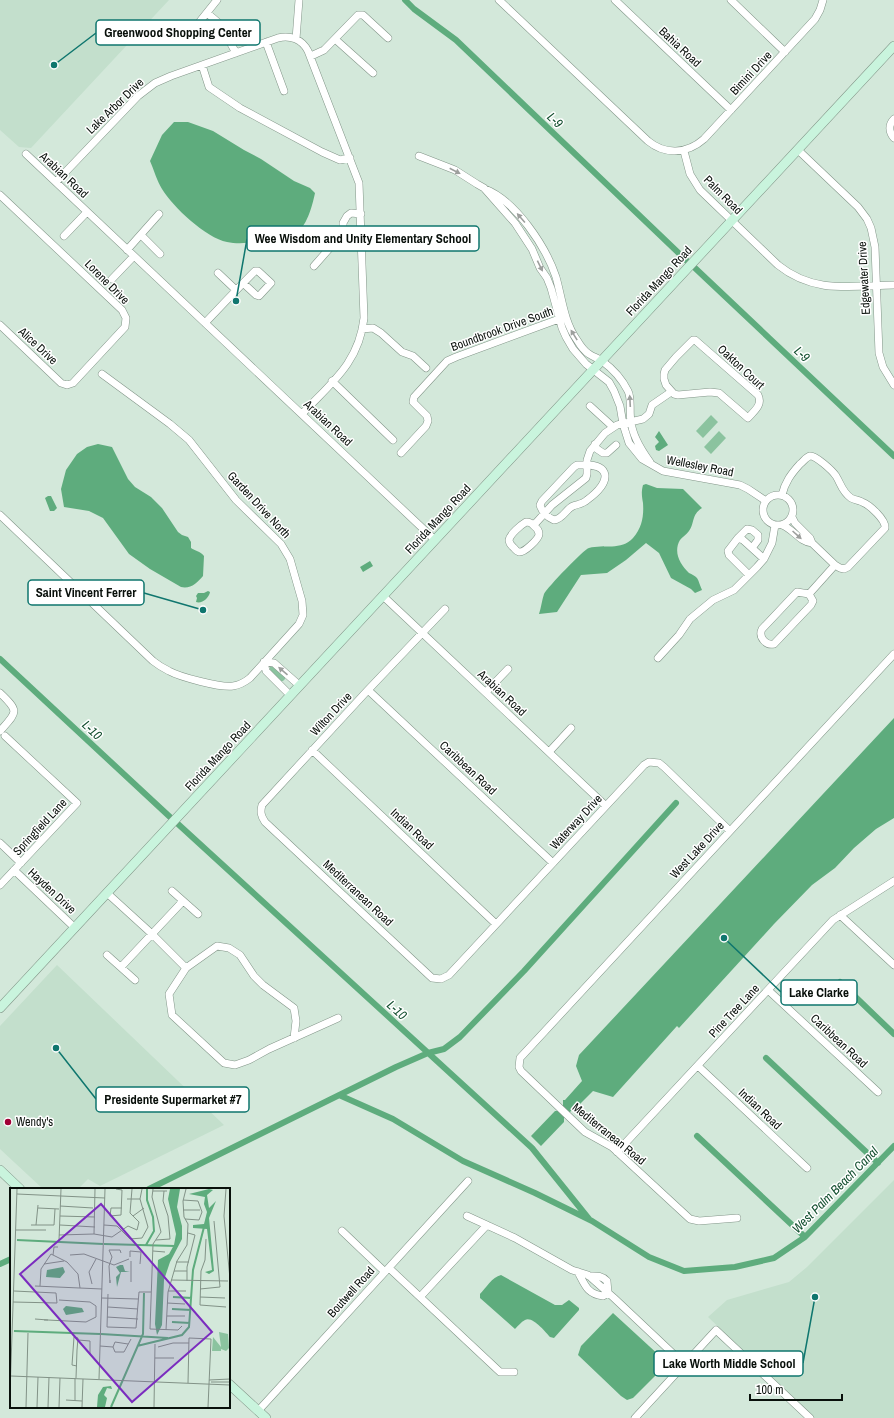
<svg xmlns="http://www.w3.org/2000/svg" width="894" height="1418" viewBox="0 0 894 1418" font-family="'Archivo Narrow',sans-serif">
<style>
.built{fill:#c3dfcc}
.green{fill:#8bc39f}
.water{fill:#5eac7d}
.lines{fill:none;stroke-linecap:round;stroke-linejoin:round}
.canal{stroke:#5eac7d;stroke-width:6}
.street-casing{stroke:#829588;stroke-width:8}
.secondary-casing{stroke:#829588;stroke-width:10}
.street{stroke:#fff;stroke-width:7}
.secondary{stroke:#c9f4dd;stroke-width:9}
.oneway{fill:#9d9f9d}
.poi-dot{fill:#a10136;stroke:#fff;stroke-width:1.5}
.labels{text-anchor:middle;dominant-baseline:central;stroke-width:3;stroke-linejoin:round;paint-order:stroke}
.street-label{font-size:12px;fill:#09100b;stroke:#fff}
.poi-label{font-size:12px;fill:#09100b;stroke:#fff;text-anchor:start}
.water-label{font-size:13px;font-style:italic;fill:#134f2f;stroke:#fff}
.inset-river{fill:none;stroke:#5eac7d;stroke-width:2}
.inset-road{fill:none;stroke:#829287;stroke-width:1}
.view{fill:#7b2cbf;fill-opacity:0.15;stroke:#7b2cbf;stroke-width:2}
.inset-edge{fill:none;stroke:#09100b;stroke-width:2}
.leader{fill:none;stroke:#0f766e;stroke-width:1.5}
.callout-dot{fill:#0f766e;stroke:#fff;stroke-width:1.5}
.callout{fill:#fff;stroke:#0f766e;stroke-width:1.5}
.callout-label{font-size:13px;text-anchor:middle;font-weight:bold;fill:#09100b}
</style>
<rect width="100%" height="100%" fill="#d3e8da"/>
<path class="built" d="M 0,0 L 169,0 L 31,148 L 19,147 L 0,130 Z
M 57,965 L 224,1125 L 100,1186 L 88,1179 L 78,1189 L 43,1189 L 0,1149 L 0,1026 Z
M 894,1180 L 894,1418 L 814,1418 L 708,1317 L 727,1300 L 789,1282 L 807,1267 Z"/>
<path class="green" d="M 711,415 L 718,422 L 703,438 L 696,431 Z
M 719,431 L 726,438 L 711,454 L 704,447 Z
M 270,666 L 274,667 L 285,677 L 285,679 L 283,681 L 281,681 L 270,671 Z"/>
<path class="water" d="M 174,122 L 188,122 L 213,131 L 244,150 L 261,159 L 294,181 L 310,188 L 315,193 C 312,207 307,227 294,235 C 288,239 277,239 270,240 C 257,242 240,245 227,242 C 206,238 173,207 162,189 C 157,181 154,170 150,161 L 162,135 Z
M 659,431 L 668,445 L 659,451 L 656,450 L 655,446 L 659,442 L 655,437 Z
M 98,444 L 112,447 L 128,479 L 135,487 L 151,497 L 162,508 L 178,532 L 182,535 L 188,537 L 191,542 L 191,548 C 195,551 200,551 204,556 L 203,576 C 197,583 191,589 181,587 L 150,569 L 129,554 L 103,518 L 89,511 L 64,507 L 61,489 L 66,470 L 77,454 L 87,447 Z
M 646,484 L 657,488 L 683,489 L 702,508 C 691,515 695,523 689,531 C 686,535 682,537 680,540 C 673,552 680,564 689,573 C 692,574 695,576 697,578 C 699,581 700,586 702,590 L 695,593 L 691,589 L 671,578 L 659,553 L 646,543 L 626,560 L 607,573 L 581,575 L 557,612 L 539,614 C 541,608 542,600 544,594 C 547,588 584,549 589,548 C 604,544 621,551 633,538 C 642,528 644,516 643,503 C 642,497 641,492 643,485 Z
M 48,496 L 51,496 L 57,508 L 54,511 L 50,511 L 45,498 Z
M 370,561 L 373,566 L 363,572 L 360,567 Z
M 208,591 L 210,592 C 209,598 202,604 196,602 L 197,598 L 196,596 L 198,593 L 204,593 Z
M 894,718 L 894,818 L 876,829 L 854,848 L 835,868 L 812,885 L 774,924 L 679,1028 L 677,1026 L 613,1097 L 593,1091 L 577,1107 L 574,1111 L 571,1111 L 564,1118 L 564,1122 L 541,1146 L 531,1136 L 555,1111 L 557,1111 L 563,1105 L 563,1100 L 565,1100 L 582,1081 L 576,1066 L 579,1055 Z
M 501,1275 L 555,1305 L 562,1305 L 569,1300 L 579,1308 L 579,1310 L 554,1338 L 550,1337 C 545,1332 533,1316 525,1320 C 521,1322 518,1326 515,1329 L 480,1298 L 480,1294 C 486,1288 492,1277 501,1275 Z
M 613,1313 L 661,1357 L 664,1363 L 662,1369 L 633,1398 L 627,1400 L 621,1396 L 578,1355 L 581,1346 Z"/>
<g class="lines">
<path class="canal" d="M 405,0 L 414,9 L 456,40 L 687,261
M 695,268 L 894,456
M 0,659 L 170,817
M 178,824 L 532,1148 L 589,1219
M 840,982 L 894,1034
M 766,1058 L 878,1163
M 339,1095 L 393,1119 L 463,1161 L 535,1193 L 592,1221 L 649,1257 L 684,1271 L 735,1267 L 774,1258 L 805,1237 L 894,1146
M 697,1136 L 805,1237
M 149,1189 L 396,1067 L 428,1053 L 444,1049 L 460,1037 L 524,971 L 676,803
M 0,1264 L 11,1259"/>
<g class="street-casing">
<path id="street" d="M 499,0 L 648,141 C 665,155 687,154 704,139 L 815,19 L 820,10 L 823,0
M 615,0 L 731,110
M 731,0 L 785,52
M 207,13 L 220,24 L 236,53
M 193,30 L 217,0
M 296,39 L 299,0
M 335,39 L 373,73
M 266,42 L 284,91
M 311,56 L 324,50 L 358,15 L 363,15 L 388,38
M 202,65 L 209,87 L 240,108 L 322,152 L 340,160 L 350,158
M 894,119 C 888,125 889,132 894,138
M 798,150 L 858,207 L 867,219 L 871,228 L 875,247 L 879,353 L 883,367 L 894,385
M 684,151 L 690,174 L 700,190 L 778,265 C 814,294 851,286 894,285
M 26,154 L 435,540
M 419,156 L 455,170 L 477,184 L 484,188 L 515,223 L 532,249 L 540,268 L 547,278 L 551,288 L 562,328 L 566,337 L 573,349 L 586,364 L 609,382 L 614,391 L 620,406 L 623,424 L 629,443 L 642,459 L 663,471 L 740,485 L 748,489 L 766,501
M 56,182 L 138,96 L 155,83 L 171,76 L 278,38 C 290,35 302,39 308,51 L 359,183 L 364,318 C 359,363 331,383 302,414
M 485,189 C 516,201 546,247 556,277 C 562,298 564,322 577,340 C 580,345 584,351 589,354 C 593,357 598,358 602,361 C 613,369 622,379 628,391 C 632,399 629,411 631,421 C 632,434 642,451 650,462
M 0,195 L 122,310 L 126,318 L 125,327 L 73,383 L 67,385 L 61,383 L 0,325
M 141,235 L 160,254
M 64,236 L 87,212
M 127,250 L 159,214
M 314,266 L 343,233 L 343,223 L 347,216 L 351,213 L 361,214
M 218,273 L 236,290
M 112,279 L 134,256
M 205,323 C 222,305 238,288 255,271 L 258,271 L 271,283 L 259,296 L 256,295 L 243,283
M 362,329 L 373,328 L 381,333 L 402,352 L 413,356 L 426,368
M 693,340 L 695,340 L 758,395 C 763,405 754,411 748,418 L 719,393 L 710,392 L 678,395 L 674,394 L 666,385 L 664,379 L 664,374 L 665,370 L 676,357 Z
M 332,381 L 393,440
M 590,406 L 613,427
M 595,444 L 597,449 L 603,453 L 607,453 L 616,445
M 401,453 L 426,426 L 428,421 L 427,416 L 413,402 L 414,397 L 447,361 L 456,357 L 559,319 L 564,319
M 577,465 C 613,462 612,482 587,500 C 583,504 578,504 573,506 C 566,509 563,519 554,520 C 547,517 542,512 540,505 L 542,501 L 574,467 Z
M763 510a15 15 0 1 1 30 0a15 15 0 1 1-30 0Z
M 782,495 C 785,482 791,474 800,464 C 803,462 806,457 810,456 C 815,455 832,470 836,476 C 841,484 842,492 851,498 C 854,500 859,500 862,502 C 870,505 886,520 885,528 L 848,567 L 844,569 L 840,568 L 835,565 L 812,543 L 810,538 L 795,523 L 792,517
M 0,515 L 153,661 C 158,665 163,668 169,671 C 180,677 221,688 233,686 C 240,685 245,682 250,678 L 299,624 L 303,615 L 302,601 L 290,559 L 281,544 L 236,500 L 189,440 L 170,424 L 102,374
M 526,522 C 530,522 532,523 534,526 C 537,528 539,530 539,534 C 539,539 524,553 519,552 C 516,551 516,550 514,548 C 512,546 509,544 509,540 C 510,534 521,525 526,522 Z
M 534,525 L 552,505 L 586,478 L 587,474 L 587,460 L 590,451 L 605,433 L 617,425 L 643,419 L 649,414 L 652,405 L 671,392
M 782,525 C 793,529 800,542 812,543
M 738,538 L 743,540 L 764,559
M 749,575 L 729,555 L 728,551 L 738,538 L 747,529 L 752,530 L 758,535 L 758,540 L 752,548
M 797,592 L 809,594 L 813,601 L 811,605 L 774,644 C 766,646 758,637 762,629 Z
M 809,594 L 835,565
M 383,596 L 606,806
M 445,609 L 367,691 L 262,805 C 260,812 261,816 265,822 L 432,978 L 441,979 L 449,975 L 644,765 L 649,762 L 659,763 L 664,767 L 730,831
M 658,658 L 679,635 L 690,619 L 713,600 L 734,590 L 757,567 L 764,559 L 772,543 L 775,525
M 264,662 L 274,663 L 299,685
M 264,662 L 266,671 L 290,695
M 368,690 L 553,863
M 486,692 L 508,669
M 0,693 C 20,712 17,712 0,731
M 312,750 L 496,924
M 549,752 L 571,728
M 0,843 L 21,863
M 14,870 L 75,928
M 0,885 L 77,803 L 5,736
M 172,891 L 198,914
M 107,893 L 152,934 L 186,968
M 840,915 L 894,965
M 107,955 L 135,980
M 121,967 L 183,901
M 768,990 L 878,1092
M 294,1038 L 296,1021 L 294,1008 L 263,985 L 254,976 L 240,955 L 229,948 L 217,946 L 186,968 L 169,994 L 172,1015 L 224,1063 L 235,1065 L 249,1060 L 269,1049 L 338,1018
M 698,1066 L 807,1168
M 617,1152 L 833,920 L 894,881
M 467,1216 L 515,1238 L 572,1270 L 588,1275 L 614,1298 L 684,1364
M 737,1218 L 699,1221 L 690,1219 L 612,1147 L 585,1132 L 521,1071 L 519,1067 L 520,1058 L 894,654
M 342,1231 L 385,1272
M 389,1268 L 500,1372 L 514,1372
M 578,1272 C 585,1285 587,1294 603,1296 L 608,1293 L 607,1281 C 601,1275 596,1276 589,1276
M 420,1297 L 487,1225
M 258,1411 L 468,1181
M 635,1418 L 716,1330 L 810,1418"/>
</g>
<g class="secondary-casing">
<path id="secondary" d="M 0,1008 L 894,46
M 0,1170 L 20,1189
M 229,1384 L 266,1418"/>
</g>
<use href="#street" class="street"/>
<use href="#secondary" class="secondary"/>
</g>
<defs><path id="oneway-solid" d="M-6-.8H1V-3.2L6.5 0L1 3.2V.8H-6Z"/></defs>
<g class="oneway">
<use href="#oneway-solid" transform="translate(455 171) rotate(27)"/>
<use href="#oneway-solid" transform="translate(521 218) rotate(-131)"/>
<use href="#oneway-solid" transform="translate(540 266) rotate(64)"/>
<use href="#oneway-solid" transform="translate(574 335) rotate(-122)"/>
<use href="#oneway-solid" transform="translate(630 401) rotate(-93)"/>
<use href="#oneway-solid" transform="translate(797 535) rotate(42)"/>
<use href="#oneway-solid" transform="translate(283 671) rotate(-139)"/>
</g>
<circle class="poi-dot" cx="8" cy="1122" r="4"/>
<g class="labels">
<g class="street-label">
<text transform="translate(680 47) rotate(43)">Bahia Road</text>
<text transform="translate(751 73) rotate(-47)">Bimini Drive</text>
<text transform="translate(115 106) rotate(-44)">Lake Arbor Drive</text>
<text transform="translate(64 175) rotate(43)">Arabian Road</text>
<text transform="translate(723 195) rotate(45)">Palm Road</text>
<text transform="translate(864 278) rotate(-93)">Edgewater Drive</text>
<text transform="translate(659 281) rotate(-47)">Florida Mango Road</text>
<text transform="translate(107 282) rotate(45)">Lorene Drive</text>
<text transform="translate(502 329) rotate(-20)">Boundbrook Drive South</text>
<text transform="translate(38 346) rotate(43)">Alice Drive</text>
<text transform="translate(741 367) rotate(43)">Oakton Court</text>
<text transform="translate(328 423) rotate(43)">Arabian Road</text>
<text transform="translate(700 466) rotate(11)">Wellesley Road</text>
<text transform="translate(259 505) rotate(47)">Garden Drive North</text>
<text transform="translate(438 519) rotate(-47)">Florida Mango Road</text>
<text transform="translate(502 693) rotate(43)">Arabian Road</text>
<text transform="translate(331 714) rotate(-47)">Wilton Drive</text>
<text transform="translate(218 756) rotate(-47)">Florida Mango Road</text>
<text transform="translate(468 768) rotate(43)">Caribbean Road</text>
<text transform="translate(576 822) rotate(-47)">Waterway Drive</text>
<text transform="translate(40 827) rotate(-47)">Springfield Lane</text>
<text transform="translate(412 829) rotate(43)">Indian Road</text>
<text transform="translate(697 850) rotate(-47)">West Lake Drive</text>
<text transform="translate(52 891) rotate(43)">Hayden Drive</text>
<text transform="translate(358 893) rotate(43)">Mediterranean Road</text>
<text transform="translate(734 1011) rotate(-47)">Pine Tree Lane</text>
<text transform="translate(839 1041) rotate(43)">Caribbean Road</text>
<text transform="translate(760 1109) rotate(43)">Indian Road</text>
<text transform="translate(609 1134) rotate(39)">Mediterranean Road</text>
<text transform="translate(351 1292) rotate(-48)">Boutwell Road</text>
</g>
<g class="poi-label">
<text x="16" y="1122">Wendy's</text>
</g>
<g class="water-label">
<text transform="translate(555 120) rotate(44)">L-9</text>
<text transform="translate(802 354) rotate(43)">L-9</text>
<text transform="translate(92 730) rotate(43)">L-10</text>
<text transform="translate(397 1010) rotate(42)">L-10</text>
<text transform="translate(835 1190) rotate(-45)">West Palm Beach Canal</text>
</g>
</g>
<g transform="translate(10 1188)">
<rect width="220" height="220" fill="#d3e8da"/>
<path d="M 209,144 L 218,146 L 219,160 L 216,163 L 211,161 L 211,163 L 202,163 L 203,149 L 211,159 Z" fill="#8bc39f"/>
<path d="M 160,1 L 170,1 L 167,19 L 172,38 L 172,51 L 160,74 L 154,92 L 152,137 L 147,147 L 145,136 L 148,72 L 159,66 L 164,57 L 166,46 L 158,11 ZM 199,1 L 203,2 L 197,7 L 199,20 L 206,13 L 199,30 L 204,83 L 199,86 L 195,84 L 202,82 L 197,41 L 183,40 L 183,37 L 194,36 L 197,24 L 194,16 L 195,9 L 179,6 ZM 110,77 L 113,77 L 115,83 L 120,84 L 111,84 L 107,99 L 106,89 L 110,85 L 106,79 ZM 53,79 L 55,84 L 50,90 L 36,89 L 37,82 ZM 56,118 L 72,120 L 74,124 L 56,127 L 53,121 ZM 101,198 L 102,201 L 97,200 L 94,207 L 97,210 L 95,219 L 87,219 L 88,207 L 93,199 Z" fill="#5eac7d"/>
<path class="inset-river" d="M 7,52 L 93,56M 94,56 L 165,58M 136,57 L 144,43 L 143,29 L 137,12 L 137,1M 163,109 L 182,110M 162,121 L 181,122M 162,134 L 180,135M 4,143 L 90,146M 91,146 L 158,150M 127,158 L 172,147 L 179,139 L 183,82 L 194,39M 101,219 L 133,146 L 134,105"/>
<path class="inset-road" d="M 106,1 L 112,2 L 111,27 L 100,28 L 101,20 L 112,20M 143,1 L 142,9 L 151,44 L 143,56 L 140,141 L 168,142 L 172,138M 216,1 L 214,28 L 220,91M 143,3 L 157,3M 7,6 L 95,10M 117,11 L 130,11M 173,12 L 188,13 L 192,24 L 189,32 L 175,31M 50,18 L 83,20M 28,20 L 49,21M 173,22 L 190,22M 50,28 L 85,29M 123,28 L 134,20M 21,37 L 44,37 L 45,21M 26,37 L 28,17M 50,37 L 85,39M 94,37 L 107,38 L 120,51 L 132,50 L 138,39 L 130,11 L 132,1M 6,42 L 36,42M 84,46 L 85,1M 49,47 L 84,46 L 102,49 L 118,38 L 127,42 L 129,34 L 120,25 L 122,1M 196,51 L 195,72 L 191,83 L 190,117 L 216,119M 49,52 L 51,1M 146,52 L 160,51 L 158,28 L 153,13 L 154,3M 143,63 L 155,64M 43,67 L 44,59 L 48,59M 60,67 L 74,66 L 104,77 L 119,71M 120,69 L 120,63 L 131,64 L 130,76M 166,74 L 179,74M 34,76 L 54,73M 164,83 L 177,83M 100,92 L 100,95 L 99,78 L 102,69 L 99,62 L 110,62 L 111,65M 161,92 L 218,93M 177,93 L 177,79 L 185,47 L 178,45M 121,94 L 121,73M 82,96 L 79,84 L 86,71M 25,98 L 92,101M 30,98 L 31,81 L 41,66 L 57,74 L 68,86 L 70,100M 190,101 L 210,99 L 204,33M 158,103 L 176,103M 98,106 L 97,139 L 126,140 L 129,104 L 141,104M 190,109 L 215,110M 92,110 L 128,111M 3,114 L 47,115 L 46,105 L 4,103M 157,115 L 175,116M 98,119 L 128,121M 157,128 L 175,128M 97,129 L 128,131M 25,131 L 38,132 L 34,132M 38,132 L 76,134 L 86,129 L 86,118 L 80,114 L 49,112M 156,142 L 158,104 L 167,73 L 177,57 L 178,36 L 174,29 L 173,13 L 176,1M 68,152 L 80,153 L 80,167M 90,158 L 103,159M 103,159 L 105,164 L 114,164 L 121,151M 103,159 L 105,154 L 118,156M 148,159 L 163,155 L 179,155M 145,170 L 164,170M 1,188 L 220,197M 66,190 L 67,162 L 68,150 L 64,149 L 62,177 L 67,178M 89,191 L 95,1M 199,192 L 220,191M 201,194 L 220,194M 178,195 L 179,150 L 201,151 L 198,219M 0,205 L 7,1M 56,212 L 72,213M 65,213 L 65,190M 16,219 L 18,145M 27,219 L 28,189M 38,219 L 39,189M 49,219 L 50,190M 72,219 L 73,191M 144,219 L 145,156"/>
<path class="view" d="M 91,16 L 202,144 L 122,214 L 10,86 Z"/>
<rect width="220" height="220" class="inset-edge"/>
</g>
<path class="leader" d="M54 65L96 33M236 301L247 239M203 610L144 593M724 938L781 992M56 1048L96 1099M815 1297L803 1363"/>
<g class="callout-dot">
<circle cx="54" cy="65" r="4"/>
<circle cx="236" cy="301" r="4"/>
<circle cx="203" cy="610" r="4"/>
<circle cx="724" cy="938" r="4"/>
<circle cx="56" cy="1048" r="4"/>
<circle cx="815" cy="1297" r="4"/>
</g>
<g class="callout">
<rect x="96" y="20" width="164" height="25" rx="4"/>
<rect x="247" y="226" width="232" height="25" rx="4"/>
<rect x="28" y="580" width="116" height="25" rx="4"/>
<rect x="781" y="980" width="76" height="25" rx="4"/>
<rect x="96" y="1087" width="153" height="25" rx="4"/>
<rect x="654" y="1351" width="149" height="25" rx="4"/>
</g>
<g class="callout-label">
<text x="178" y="37">Greenwood Shopping Center</text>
<text x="363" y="243">Wee Wisdom and Unity Elementary School</text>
<text x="86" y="597">Saint Vincent Ferrer</text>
<text x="819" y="997">Lake Clarke</text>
<text x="173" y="1104">Presidente Supermarket #7</text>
<text x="729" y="1368">Lake Worth Middle School</text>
</g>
<path d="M750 1394v6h92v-6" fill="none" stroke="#09100b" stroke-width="2"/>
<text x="756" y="1394" font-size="12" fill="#09100b" stroke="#ffffff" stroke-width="3" paint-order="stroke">100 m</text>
</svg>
